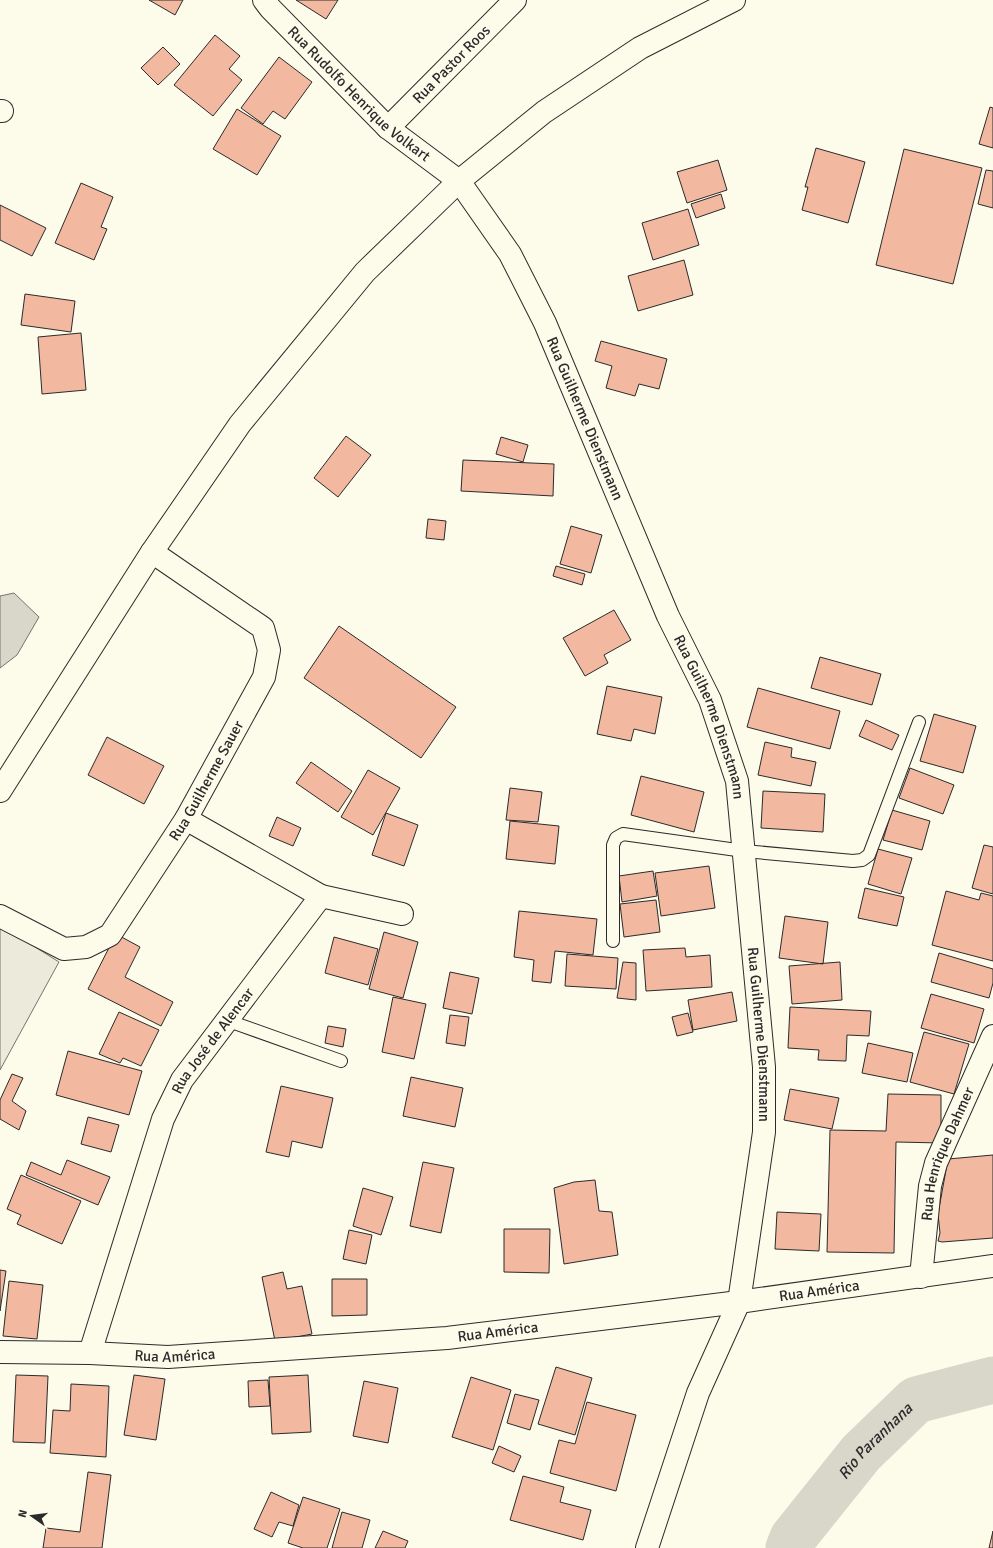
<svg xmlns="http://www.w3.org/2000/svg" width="993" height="1548" viewBox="0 0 993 1548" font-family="Signika,sans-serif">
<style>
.green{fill:#ecebdb;stroke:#74746e}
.water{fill:#d8d7c9;stroke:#74746e}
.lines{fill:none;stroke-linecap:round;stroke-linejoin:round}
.river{stroke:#d8d7c9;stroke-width:47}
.building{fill:#f2b8a0;stroke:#2b2b2b}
.lane-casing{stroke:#2b2b2b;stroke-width:14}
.street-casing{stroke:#2b2b2b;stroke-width:24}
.secondary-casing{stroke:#2b2b2b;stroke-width:24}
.primary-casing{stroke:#2b2b2b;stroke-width:24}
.lane{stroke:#fdfbea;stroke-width:12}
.street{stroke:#fdfbea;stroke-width:22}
.secondary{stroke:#fdfbea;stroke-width:22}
.primary{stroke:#fdfbea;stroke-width:22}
.labels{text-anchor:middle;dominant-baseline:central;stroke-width:3;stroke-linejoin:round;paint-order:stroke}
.street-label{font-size:15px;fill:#2b2b2b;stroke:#fdfbea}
.water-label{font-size:16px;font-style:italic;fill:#2b2b2b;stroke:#fdfbea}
</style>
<rect width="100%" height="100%" fill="#fdfbea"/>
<path class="green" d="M 0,925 L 59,962 L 0,1070 Z"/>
<path class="water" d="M 14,593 L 39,617 L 17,655 L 0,668 L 0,596 Z"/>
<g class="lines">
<path class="river" id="s1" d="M 789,1548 L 793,1538 L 861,1453 L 916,1400 L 993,1380"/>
</g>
<path class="building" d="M 149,0 L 183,0 L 175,15 Z
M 296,0 L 338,0 L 326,19 Z
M 215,35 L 240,56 L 229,69 L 242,80 L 213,116 L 174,85 Z
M 163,47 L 180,64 L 158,85 L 141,68 Z
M 279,57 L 312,82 L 285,119 L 273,111 L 263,124 L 241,108 Z
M 990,107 L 993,108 L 993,148 L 979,144 Z
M 237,109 L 281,136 L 257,175 L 213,149 Z
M 816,148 L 865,162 L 848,223 L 802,210 L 808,187 L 805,187 Z
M 904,149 L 982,168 L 953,284 L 876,265 Z
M 718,160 L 727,190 L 687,203 L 677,172 Z
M 986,170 L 993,171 L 993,208 L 978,204 Z
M 81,183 L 113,197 L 101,227 L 107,229 L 94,260 L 55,243 Z
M 721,194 L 725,208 L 696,218 L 691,204 Z
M 0,205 L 46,228 L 32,256 L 0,240 Z
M 688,209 L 699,245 L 653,260 L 642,223 Z
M 684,260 L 693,295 L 638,311 L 628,276 Z
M 25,294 L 75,301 L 71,332 L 21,325 Z
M 81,333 L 86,390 L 42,394 L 38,337 Z
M 601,341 L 667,359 L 659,389 L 639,384 L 635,396 L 606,388 L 612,366 L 595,361 Z
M 346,436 L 371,455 L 338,497 L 314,478 Z
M 501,437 L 528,445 L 523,462 L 496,454 Z
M 463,460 L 554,464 L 553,496 L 461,491 Z
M 428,519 L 446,521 L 444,540 L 426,538 Z
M 571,526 L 602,535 L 591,573 L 560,564 Z
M 556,566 L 585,574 L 582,585 L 553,576 Z
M 614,610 L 631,640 L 604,655 L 608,663 L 585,676 L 563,638 Z
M 339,626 L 456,707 L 421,758 L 304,678 Z
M 820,657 L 881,674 L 872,705 L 811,688 Z
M 607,686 L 662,697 L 655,734 L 634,729 L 631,741 L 597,734 Z
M 758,688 L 840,711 L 830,749 L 747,727 Z
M 934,714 L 976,726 L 963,773 L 920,761 Z
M 866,720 L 899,735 L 892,750 L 859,736 Z
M 107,737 L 164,766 L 144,804 L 88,775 Z
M 765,742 L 792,748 L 791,757 L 816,762 L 811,786 L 758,775 Z
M 311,762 L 352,791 L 338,812 L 296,783 Z
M 910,768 L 954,785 L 943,814 L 899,798 Z
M 368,770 L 400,788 L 373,835 L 341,817 Z
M 641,776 L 704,792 L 694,832 L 631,815 Z
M 510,788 L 542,792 L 538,822 L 506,820 Z
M 763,791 L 825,794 L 823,832 L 761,828 Z
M 892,810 L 930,821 L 922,850 L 883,840 Z
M 386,813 L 418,825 L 404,866 L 372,855 Z
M 277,817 L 301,828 L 293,846 L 269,836 Z
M 510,821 L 559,826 L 555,864 L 506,859 Z
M 984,845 L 993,847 L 993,894 L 972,888 Z
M 878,849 L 912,858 L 901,894 L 868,884 Z
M 709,866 L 715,908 L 661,916 L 655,873 Z
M 653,871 L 657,896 L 622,902 L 619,876 Z
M 865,888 L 904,897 L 897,926 L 858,918 Z
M 946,891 L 979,900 L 981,893 L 993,896 L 993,961 L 932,945 Z
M 656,900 L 660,932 L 624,937 L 620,904 Z
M 519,911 L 597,919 L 593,955 L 555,951 L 551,983 L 532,981 L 534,960 L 514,957 Z
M 785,916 L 828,922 L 823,964 L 779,958 Z
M 384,932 L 418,942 L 403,998 L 369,989 Z
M 116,934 L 140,947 L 125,977 L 173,1002 L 161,1026 L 88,989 Z
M 334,937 L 378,949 L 368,985 L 325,973 Z
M 685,948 L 686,957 L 710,955 L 712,987 L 646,991 L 643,950 Z
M 939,953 L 993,969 L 993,983 L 989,998 L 931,982 Z
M 567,954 L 618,958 L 616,989 L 565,986 Z
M 623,962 L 636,963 L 636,1000 L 617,998 Z
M 840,962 L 842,1000 L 792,1004 L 789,966 Z
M 450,972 L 479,978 L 472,1014 L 443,1008 Z
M 732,992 L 737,1021 L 693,1030 L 688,1000 Z
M 931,994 L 984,1009 L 974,1043 L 921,1028 Z
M 393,997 L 426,1004 L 414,1059 L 382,1052 Z
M 790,1007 L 871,1011 L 869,1036 L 847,1035 L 846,1061 L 818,1060 L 819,1050 L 788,1048 Z
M 119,1012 L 159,1030 L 141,1066 L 123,1058 L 120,1063 L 99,1054 Z
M 688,1013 L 693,1032 L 677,1036 L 672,1017 Z
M 450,1015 L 469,1017 L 465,1046 L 446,1043 Z
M 328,1026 L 346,1029 L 343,1047 L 325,1043 Z
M 924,1032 L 969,1044 L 954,1094 L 910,1082 Z
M 868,1043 L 913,1053 L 907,1082 L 862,1073 Z
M 68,1051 L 142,1071 L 129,1115 L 56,1095 Z
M 12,1074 L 23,1078 L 12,1101 L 26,1111 L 19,1130 L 0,1119 L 0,1100 Z
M 411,1077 L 463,1088 L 455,1127 L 403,1116 Z
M 281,1086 L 333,1098 L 322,1148 L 292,1141 L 289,1157 L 266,1152 Z
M 790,1089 L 839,1098 L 832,1129 L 784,1120 Z
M 888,1094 L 941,1095 L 941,1143 L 896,1142 L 894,1253 L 827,1252 L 830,1130 L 886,1131 Z
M 88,1117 L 119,1125 L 111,1152 L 81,1144 Z
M 993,1155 L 993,1238 L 942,1242 L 938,1241 L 940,1233 L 938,1214 L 948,1159 Z
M 67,1160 L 110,1177 L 98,1205 L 26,1175 L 31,1162 L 61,1175 Z
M 423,1162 L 454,1168 L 441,1233 L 410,1226 Z
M 21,1175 L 81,1201 L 62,1244 L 17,1224 L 21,1215 L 7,1209 Z
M 595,1180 L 599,1211 L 612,1212 L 618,1255 L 564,1264 L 554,1188 L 574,1182 Z
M 363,1188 L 393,1197 L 381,1235 L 353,1226 Z
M 777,1212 L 821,1214 L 819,1251 L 775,1249 Z
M 504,1229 L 550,1229 L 549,1273 L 504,1272 Z
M 349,1230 L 372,1235 L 366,1264 L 343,1259 Z
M 0,1270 L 6,1271 L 0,1311 Z
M 283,1272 L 287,1289 L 302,1286 L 312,1334 L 275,1341 L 262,1277 Z
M 332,1279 L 367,1279 L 367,1315 L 332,1316 Z
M 9,1281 L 43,1285 L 37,1339 L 3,1336 Z
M 556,1367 L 592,1378 L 575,1435 L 538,1424 Z
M 16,1375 L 48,1376 L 45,1443 L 13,1442 Z
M 134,1375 L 165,1379 L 156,1440 L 124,1435 Z
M 308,1375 L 311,1432 L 272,1434 L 269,1377 Z
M 471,1377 L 511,1390 L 493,1450 L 452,1437 Z
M 268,1380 L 270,1406 L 249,1407 L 248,1381 Z
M 364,1381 L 398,1388 L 388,1443 L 353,1436 Z
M 71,1384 L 109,1386 L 106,1457 L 50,1453 L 53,1410 L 70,1411 Z
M 515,1394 L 539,1400 L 530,1430 L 507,1423 Z
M 587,1402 L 636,1415 L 616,1491 L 550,1473 L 559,1440 L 575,1444 Z
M 499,1446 L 521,1456 L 514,1472 L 492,1463 Z
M 88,1472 L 111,1475 L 102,1548 L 43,1548 L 46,1528 L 80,1532 Z
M 523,1476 L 564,1487 L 560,1502 L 591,1510 L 583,1540 L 510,1520 Z
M 271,1492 L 299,1505 L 293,1526 L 279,1522 L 272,1537 L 254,1529 Z
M 303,1497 L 340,1509 L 327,1548 L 303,1548 L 288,1543 Z
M 342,1512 L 370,1520 L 362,1548 L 332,1548 Z
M 383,1531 L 408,1541 L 405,1548 L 375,1548 Z
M 993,1531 L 993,1548 L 989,1548 Z"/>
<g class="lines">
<g class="lane-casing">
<path id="lane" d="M 613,941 L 613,845 L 616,838 L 623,834 L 744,851 L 853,861 L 862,860 L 869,855 L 919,722
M 226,1020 L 341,1061"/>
</g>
<g class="street-casing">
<g id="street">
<path d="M 0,111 L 2,111"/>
<path id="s2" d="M 388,128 L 515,0"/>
<path id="s3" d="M 459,181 L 510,254 L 545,323 L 668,616 L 710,700 L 737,781 L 764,1067 L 764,1132 L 739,1302 L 698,1393 L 647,1548"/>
<path d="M 321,896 L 402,914"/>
<path id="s4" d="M 0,916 L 64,949 L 86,947 L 110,935 L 186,819 L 264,677 L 269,650 L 263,628 L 152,552"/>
<path id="s5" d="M 921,1277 L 930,1186 L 936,1163 L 993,1036"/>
<path id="s6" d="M 90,1353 L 163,1119 L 182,1080 L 321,896 L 186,819"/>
</g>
</g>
<g class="secondary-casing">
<g id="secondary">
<path id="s7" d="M 264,0 L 270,8 L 388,128 L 459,181"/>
<path id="s8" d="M 0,1352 L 90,1353 L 168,1357 L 447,1338 L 739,1302 L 993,1266"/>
</g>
</g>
<g class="primary-casing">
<path id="primary" d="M 0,791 L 152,552 L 240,424 L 365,272 L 459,181 L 544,112 L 640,48 L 734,0"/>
</g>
<use href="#lane" class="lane"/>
<use href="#street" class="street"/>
<use href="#secondary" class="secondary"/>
<use href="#primary" class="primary"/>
</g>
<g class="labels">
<g class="street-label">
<text stroke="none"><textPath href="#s2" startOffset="90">Rua Pastor Roos</textPath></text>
<text stroke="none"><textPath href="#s7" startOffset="134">Rua Rudolfo Henrique Volkart</textPath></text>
<text stroke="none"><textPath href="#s3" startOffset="270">Rua Guilherme Dienstmann</textPath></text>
<text stroke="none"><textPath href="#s3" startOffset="594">Rua Guilherme Dienstmann</textPath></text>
<text stroke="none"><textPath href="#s4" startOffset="303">Rua Guilherme Sauer</textPath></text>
<text stroke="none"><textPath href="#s3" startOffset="918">Rua Guilherme Dienstmann</textPath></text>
<text stroke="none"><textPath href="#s6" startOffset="338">Rua José de Alencar</textPath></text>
<text stroke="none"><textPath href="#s5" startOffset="127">Rua Henrique Dahmer</textPath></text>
<text stroke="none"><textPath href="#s8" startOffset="823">Rua América</textPath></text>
<text stroke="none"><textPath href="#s8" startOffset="499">Rua América</textPath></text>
<text stroke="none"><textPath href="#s8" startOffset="175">Rua América</textPath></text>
</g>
<g class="water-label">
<text stroke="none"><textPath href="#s1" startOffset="138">Rio Paranhana</textPath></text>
</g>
</g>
<g transform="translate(32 1516) rotate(284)" stroke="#fdfbea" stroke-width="3" paint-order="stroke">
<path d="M0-3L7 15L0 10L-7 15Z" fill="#2b2b2b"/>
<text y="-6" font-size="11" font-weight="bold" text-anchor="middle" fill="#2b2b2b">N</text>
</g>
</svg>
